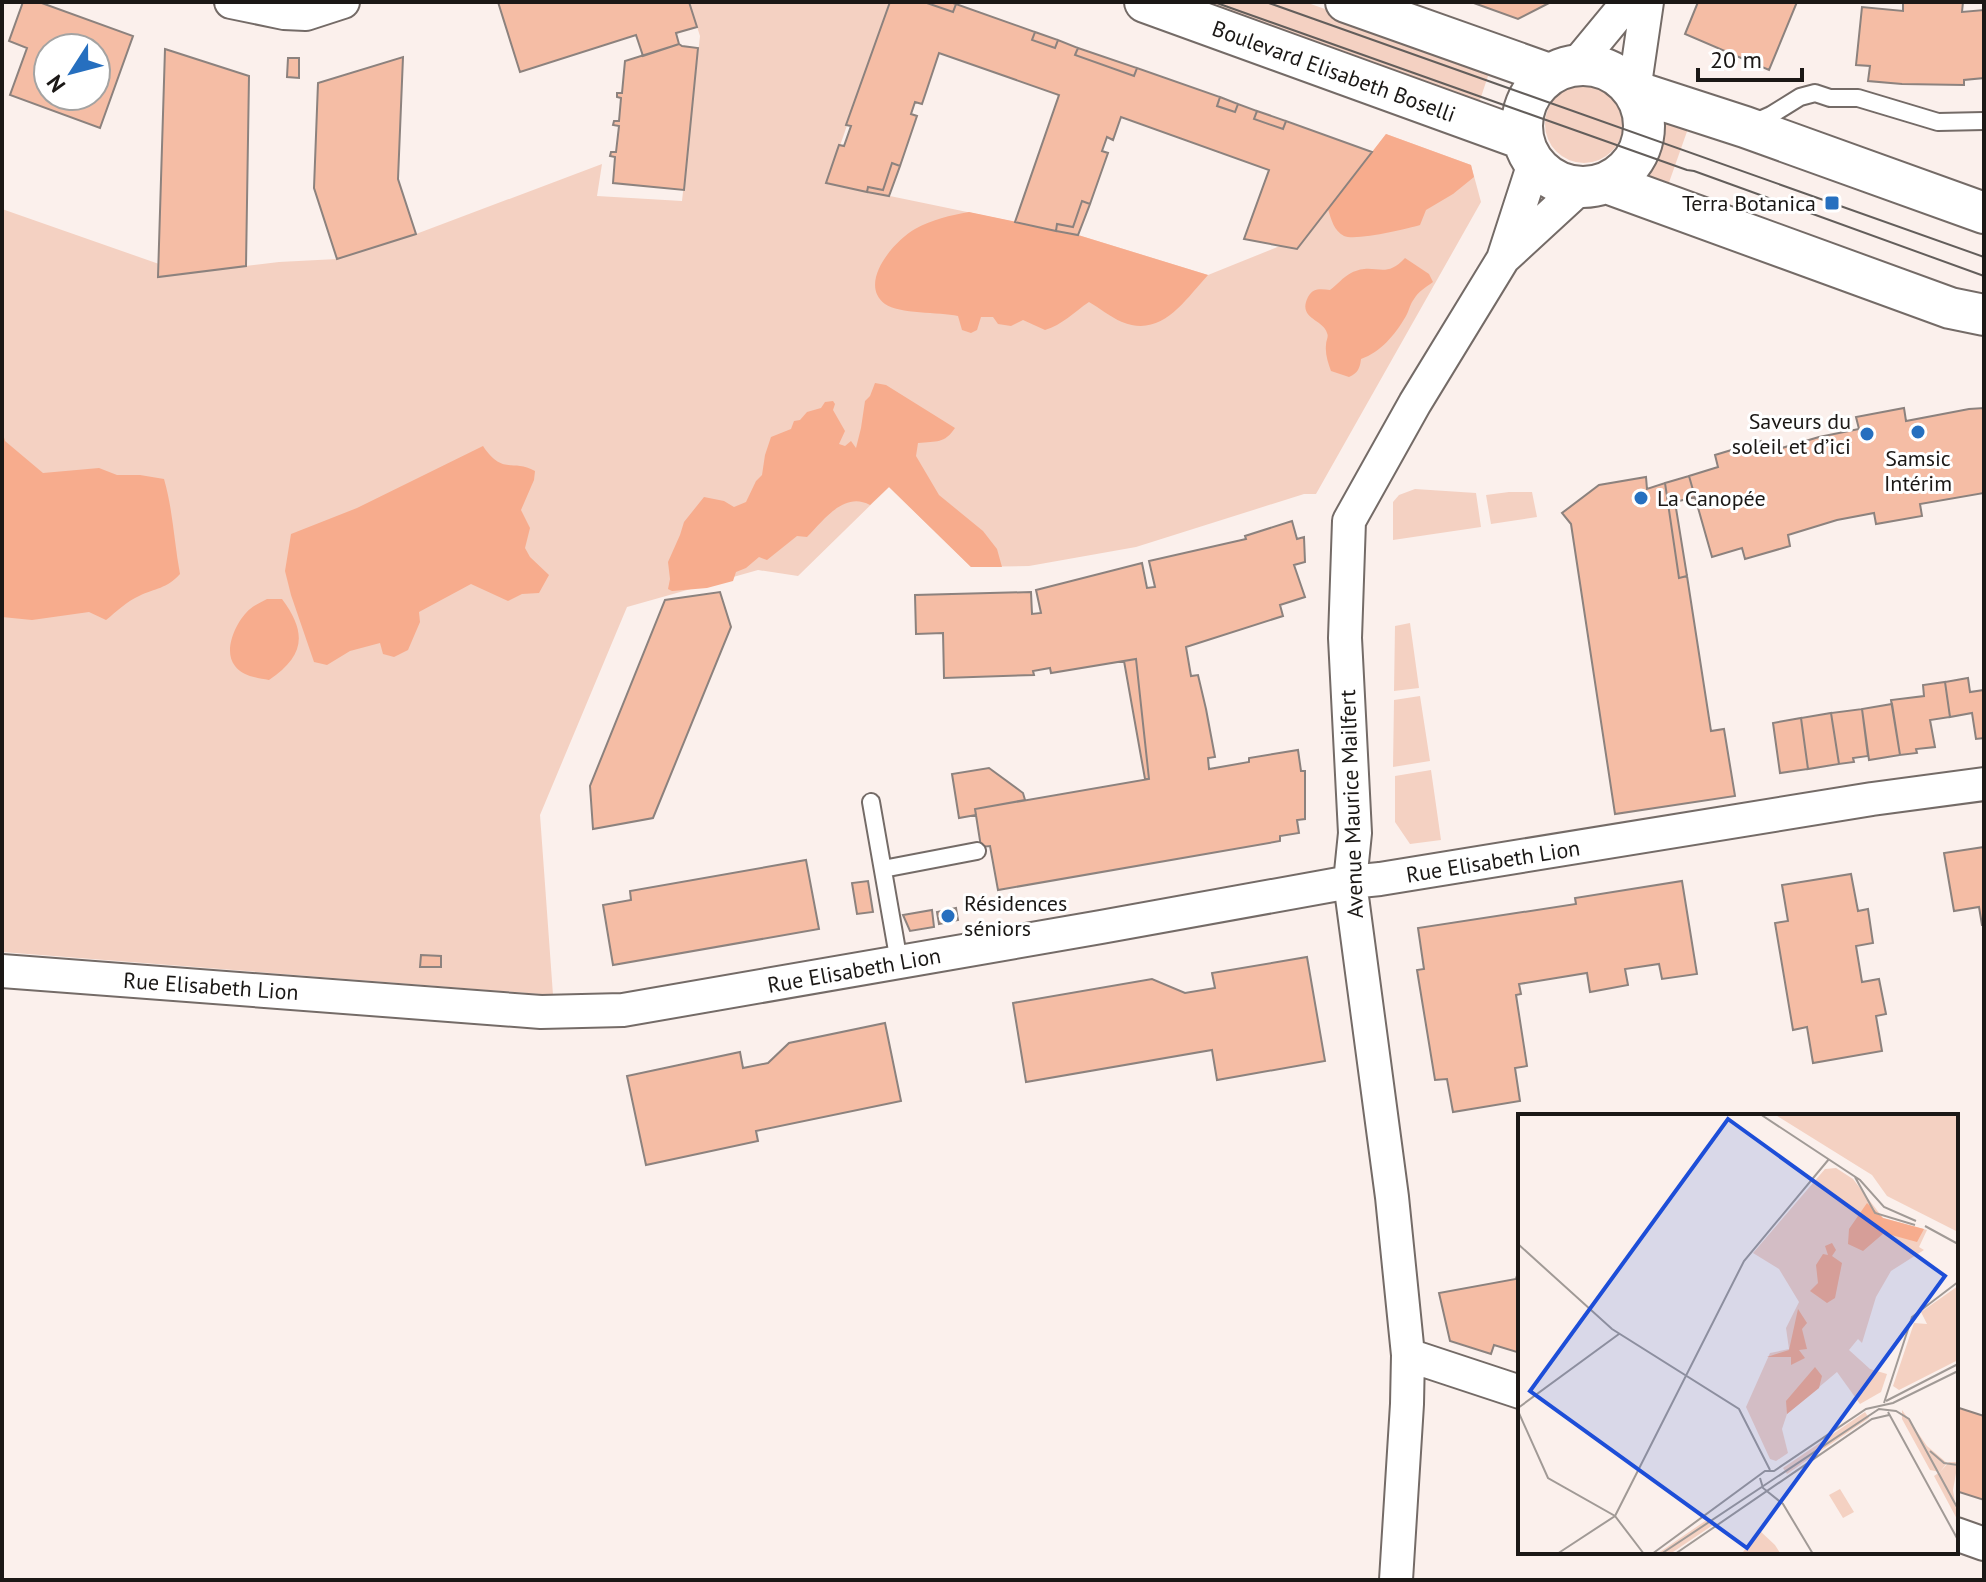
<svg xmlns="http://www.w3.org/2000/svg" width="1986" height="1582" viewBox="0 0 1986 1582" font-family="'PT Sans',sans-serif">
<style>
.green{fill:#f4d1c2}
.forest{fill:#f7ac8d}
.building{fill:#f5bda5;stroke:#8c827e;stroke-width:2;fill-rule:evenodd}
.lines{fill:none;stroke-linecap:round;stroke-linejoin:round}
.service-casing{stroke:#746b67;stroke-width:20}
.minor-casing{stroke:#746b67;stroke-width:36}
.tertiary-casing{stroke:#746b67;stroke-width:44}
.service{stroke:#fff;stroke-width:16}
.minor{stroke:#fff;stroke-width:32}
.tertiary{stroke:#fff;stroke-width:40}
.tram{stroke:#635e5b;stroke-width:2}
.poi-dot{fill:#266fbf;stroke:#fff;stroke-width:3}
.labels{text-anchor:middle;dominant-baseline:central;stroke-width:6;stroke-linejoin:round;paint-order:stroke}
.street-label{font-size:22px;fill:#1b1816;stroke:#fff}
.poi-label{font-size:22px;fill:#1b1816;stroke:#fff;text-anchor:end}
.inset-road{fill:none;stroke:#a19a96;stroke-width:2}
.view{fill:#1d4ed8;fill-opacity:0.15;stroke:#1d4ed8;stroke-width:4}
.inset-edge{fill:none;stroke:#1b1816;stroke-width:4}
</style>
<rect width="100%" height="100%" fill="#fbf0ec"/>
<path class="green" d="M 689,2 L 890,2 L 827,183 L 1078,235 L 1208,275 L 1280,246 L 1297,249 L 1386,134 L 1471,165 L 1481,202 L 1316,494 L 1304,494 L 1136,547 L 1029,566 L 971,567 L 889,487 L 798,576 L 758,570 L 627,607 L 540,815 L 553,995 L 2,952 L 2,209 L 159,264 L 159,276 L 279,262 L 337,259 L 416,234 L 602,164 L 597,196 L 682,201 L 700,36 Z
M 1178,2 L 1305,2 L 1491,67 L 1477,109 Z
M1545 124a39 39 0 1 1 78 0a39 39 0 1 1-78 0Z
M 1664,115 L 1690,123 L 1666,191 L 1640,182 C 1658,163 1666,141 1664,115 Z
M 1415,489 L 1476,493 L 1481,527 L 1393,540 L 1393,502 L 1399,495 Z
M 1509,492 L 1532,492 L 1537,517 L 1491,524 L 1486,495 Z
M 1410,623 L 1419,688 L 1394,691 L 1395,626 Z
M 1420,696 L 1430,761 L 1393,767 L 1394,700 Z
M 1431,770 L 1441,840 L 1410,844 L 1395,822 L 1395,776 Z"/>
<path class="forest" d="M 1386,134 L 1471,165 L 1474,177 L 1453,194 L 1426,210 L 1420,225 C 1407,229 1356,241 1344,236 C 1334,231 1331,219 1328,209 Z
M 969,212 L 1078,235 L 1208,275 C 1184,301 1162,338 1122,322 C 1110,317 1100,308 1089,302 C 1074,312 1062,325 1045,330 L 1023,320 L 1011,326 L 998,324 L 993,317 L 981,317 L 977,330 L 971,333 L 962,330 L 958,316 C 939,312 899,314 885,304 C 857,283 895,240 915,229 C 931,220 951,215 969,212 Z
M 1405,258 L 1429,274 L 1433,282 C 1426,287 1418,292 1414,299 C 1410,304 1409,311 1406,316 C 1395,335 1381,352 1361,359 C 1360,368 1358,373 1349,377 L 1331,371 C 1328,363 1325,354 1326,345 C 1326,340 1329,337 1327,333 C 1323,319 1297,319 1308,297 C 1313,287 1322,289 1330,290 C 1337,285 1343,277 1351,273 C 1375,261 1384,281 1405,258 Z
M 875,383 L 886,385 L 955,428 C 944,444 937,441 918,443 L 916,456 L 939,495 L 983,531 L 997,549 L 1002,567 L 971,567 L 889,487 L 870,505 C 844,491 824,520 807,537 L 797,536 L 767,560 L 759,557 L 746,568 L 736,572 L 733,581 L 707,588 L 672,591 L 668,589 L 670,579 L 668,562 L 680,535 L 684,522 L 704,497 L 724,501 L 734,507 L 746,502 L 756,481 L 762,475 L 765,455 L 771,437 L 791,429 L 794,421 L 800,420 L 807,412 L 821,408 L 825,402 L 833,401 L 835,404 L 833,410 L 845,431 L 839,444 L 845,446 L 851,441 L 856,448 L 861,428 L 865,401 L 870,396 Z
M 2,430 L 5,441 L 43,473 L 99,468 L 117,475 L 140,475 L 164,479 C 173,510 174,542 180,574 C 166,589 156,588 139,596 C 127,601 116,612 106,620 L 89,612 L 32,620 L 2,617 Z
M 483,446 C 503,476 512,458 535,471 L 534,480 L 521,510 L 530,528 L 525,548 L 530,557 L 549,575 L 539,593 L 522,594 L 508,601 L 471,584 L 419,612 L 420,622 L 408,650 L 394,657 L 383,654 L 380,643 L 350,651 L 327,665 L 314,662 L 291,595 L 285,571 L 291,534 L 357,508 Z
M 267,599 L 282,599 C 308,634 304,656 269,680 C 257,678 242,676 235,666 C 222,650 237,620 250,609 C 255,605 261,602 267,599 Z"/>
<path class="building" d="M 23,2 L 39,2 L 133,36 L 100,128 L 10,95 L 27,48 L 9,41 ZM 48,48 L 96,48 L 96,96 L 48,96 Z
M 498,2 L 689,2 L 697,27 L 676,33 L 679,44 L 643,56 L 636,35 L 520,72 Z
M 890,2 L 924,2 L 953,12 L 956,4 L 1035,32 L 1032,40 L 1055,48 L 1058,40 L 1078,48 L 1075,55 L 1134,76 L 1137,68 L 1220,97 L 1217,106 L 1235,112 L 1238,104 L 1257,111 L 1254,119 L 1283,129 L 1286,121 L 1372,152 L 1297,249 L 1244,239 L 1269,170 L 1121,117 L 1113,140 L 1107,137 L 1102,151 L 1108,153 L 1090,204 L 1082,201 L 1073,227 L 1057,224 L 1056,231 L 1015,222 L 1059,95 L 939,53 L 922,104 L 915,102 L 911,114 L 917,116 L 900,166 L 892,163 L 883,190 L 868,187 L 867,192 L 826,183 L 839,145 L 844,146 L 851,126 L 846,125 Z
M 924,2 L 950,2 L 956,4 L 953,12 Z
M 1471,2 L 1551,2 L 1518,19 Z
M 1698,2 L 1797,2 L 1769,70 L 1685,34 Z
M 1903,2 L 1963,2 L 1962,12 L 1984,10 L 1984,78 L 1964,80 L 1964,85 L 1902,84 L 1868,81 L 1870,66 L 1856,65 L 1862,7 L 1903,11 Z
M 1035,32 L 1058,40 L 1055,48 L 1032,40 Z
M 679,44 L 682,46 L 698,48 L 684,190 L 613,183 L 615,157 L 610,156 L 611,152 L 616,152 L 619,126 L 613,125 L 614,121 L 619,121 L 621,98 L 617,97 L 617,93 L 622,93 L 625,61 Z
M 1078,48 L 1137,68 L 1134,76 L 1075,55 Z
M 165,49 L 249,76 L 246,266 L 158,277 Z
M 403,57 L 398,179 L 416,234 L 337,259 L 314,188 L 318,83 Z
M 288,58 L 299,58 L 299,78 L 287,77 Z
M 1220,97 L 1238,104 L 1235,112 L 1217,106 Z
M 1257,111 L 1286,121 L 1283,129 L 1254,119 Z
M 892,163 L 900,166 L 889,196 L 867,192 L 868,187 L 883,190 Z
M 1082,201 L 1090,204 L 1078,235 L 1056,231 L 1057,224 L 1073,227 Z
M 1904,408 L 1906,421 L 1969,409 L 1984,408 L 1984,493 L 1920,504 L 1922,516 L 1876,524 L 1874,513 L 1837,520 L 1788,535 L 1790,546 L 1745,559 L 1742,548 L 1712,557 L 1689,476 L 1718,467 L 1715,455 L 1761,441 L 1765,453 L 1819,437 L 1859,429 L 1856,417 Z
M 1689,476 L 1695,497 L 1675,502 L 1687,576 L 1679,578 L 1665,483 Z
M 1646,477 L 1647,489 L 1665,483 L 1679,578 L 1687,576 L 1711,731 L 1724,729 L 1735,796 L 1615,814 L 1571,524 L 1562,513 L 1599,485 Z
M 1292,521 L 1297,539 L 1304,537 L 1305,562 L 1294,565 L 1305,597 L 1280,605 L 1283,616 L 1186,647 L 1191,676 L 1198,675 L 1206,709 L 1215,757 L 1208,758 L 1209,769 L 1249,762 L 1249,758 L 1298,750 L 1301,771 L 1305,771 L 1305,819 L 1297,820 L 1299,833 L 1280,836 L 1280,841 L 998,890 L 990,846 L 981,847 L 975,809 L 1149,779 L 1136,659 L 1051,673 L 1050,668 L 1033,671 L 1034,675 L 944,678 L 943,633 L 916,634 L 915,595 L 1031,592 L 1032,614 L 1041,613 L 1036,590 L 1142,563 L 1147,588 L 1155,587 L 1149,561 L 1246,539 L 1245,536 Z
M 720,592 L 731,627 L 653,818 L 593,829 L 590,786 L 665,600 Z
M 1136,659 L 1149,779 L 1145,779 L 1124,661 Z
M 1968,678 L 1970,692 L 1984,690 L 1984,738 L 1976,739 L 1972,713 L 1950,717 L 1945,682 Z
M 1945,682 L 1950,717 L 1930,720 L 1935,747 L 1916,749 L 1917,753 L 1900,755 L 1891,700 L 1924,696 L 1923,685 Z
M 1892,704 L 1900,755 L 1869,760 L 1862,709 Z
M 1862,709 L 1868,756 L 1853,758 L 1854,762 L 1839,764 L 1831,713 Z
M 1831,713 L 1839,764 L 1808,769 L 1801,718 Z
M 1801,718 L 1808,769 L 1780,773 L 1773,723 Z
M 989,768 L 1023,793 L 1025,800 L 975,809 L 976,815 L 959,818 L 952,774 Z
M 1984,847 L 1984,925 L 1982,925 L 1979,907 L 1954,911 L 1944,853 Z
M 806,860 L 819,929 L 613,965 L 603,905 L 631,900 L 630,891 Z
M 1851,874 L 1858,911 L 1868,909 L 1873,943 L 1856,946 L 1862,982 L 1879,979 L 1886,1014 L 1876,1016 L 1882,1051 L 1813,1063 L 1807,1027 L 1793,1030 L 1775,923 L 1788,921 L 1782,885 Z
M 868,881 L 873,912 L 857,914 L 852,883 Z
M 1682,881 L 1697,974 L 1662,979 L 1659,964 L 1625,969 L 1628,985 L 1590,992 L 1587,973 L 1519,984 L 1521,994 L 1516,995 L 1527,1066 L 1515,1068 L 1520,1101 L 1453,1112 L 1447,1079 L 1435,1080 L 1417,970 L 1424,969 L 1418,928 L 1576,904 L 1575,898 Z
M 956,908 L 958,920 L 939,924 L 937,912 Z
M 932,910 L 934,927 L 910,931 L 903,915 Z
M 421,955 L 441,956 L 441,967 L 420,967 Z
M 1307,957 L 1325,1061 L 1217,1080 L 1212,1050 L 1026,1082 L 1013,1003 L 1152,979 L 1185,993 L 1215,988 L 1212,973 Z
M 885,1023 L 901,1101 L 756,1131 L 758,1141 L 646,1165 L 627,1076 L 740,1052 L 743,1068 L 768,1063 L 789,1043 Z
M 1519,1269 L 1520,1353 L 1494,1345 L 1491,1354 L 1450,1341 L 1439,1293 L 1516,1279 Z
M 1956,1407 L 1984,1416 L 1984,1500 L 1956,1491 Z"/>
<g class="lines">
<g class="service-casing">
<path id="service" d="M 1753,123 L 1771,115 L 1800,97 L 1815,93 L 1830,98 L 1858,98 L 1938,122 L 1984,121
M 871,802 L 899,962
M 883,869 L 977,851"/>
</g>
<g class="minor-casing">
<path id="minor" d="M 231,2 L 284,13 L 306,14 L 343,2
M 1576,65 L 1628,2
M 1634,91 L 1647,2
M 1505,257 L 1580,188
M 2,971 L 541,1012 L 623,1010 L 1101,927 L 1350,882 L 1380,879 L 1872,799 L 1984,784
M 1408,1355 L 1520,1392
M 1956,1534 L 1984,1544
M 1396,1580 L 1407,1404 L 1408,1355 L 1392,1197 L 1350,882 L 1355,833 L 1345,638 L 1349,521 L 1415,403 L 1503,259 L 1534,163"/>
</g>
<g class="tertiary-casing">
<path id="tertiary" d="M 1145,2 L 1523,139
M 1346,2 L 1549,74
M1522 126a61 61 0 1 1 122 0a61 61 0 1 1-122 0Z
M 1634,91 L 1745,127 L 1984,213
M 1607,183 L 1950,308 L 1984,315"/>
</g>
<use href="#service" class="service"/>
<use href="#minor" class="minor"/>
<use href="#tertiary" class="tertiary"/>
<path class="tram" d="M 1214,2 L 1687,170 L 1694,171 L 1984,276
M 1266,2 L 1984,257"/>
</g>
<g class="poi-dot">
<rect x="1824" y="195" width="16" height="16" rx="4"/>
<circle cx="1918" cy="432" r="8"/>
<circle cx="1867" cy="434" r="8"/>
<circle cx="1641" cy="498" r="8"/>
<circle cx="948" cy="916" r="8"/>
</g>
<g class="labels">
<g class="street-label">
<text transform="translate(1334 71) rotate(20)">Boulevard Elisabeth Boselli</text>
<text transform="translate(1351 804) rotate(-92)">Avenue Maurice Mailfert</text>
<text transform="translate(1493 861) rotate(-9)">Rue Elisabeth Lion</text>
<text transform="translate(854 970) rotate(-10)">Rue Elisabeth Lion</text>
<text transform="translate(211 986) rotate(4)">Rue Elisabeth Lion</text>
</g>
<g class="poi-label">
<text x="1816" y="203">Terra Botanica</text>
<text x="1851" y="421">Saveurs du<tspan x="1851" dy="25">soleil et d’ici</tspan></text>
<text x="1918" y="458" text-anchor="middle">Samsic<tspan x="1918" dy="25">Intérim</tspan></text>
<text x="1657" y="498" text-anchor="start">La Canopée</text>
<text x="964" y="903" text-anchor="start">Résidences<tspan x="964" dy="25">séniors</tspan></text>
</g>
</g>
<g transform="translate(1518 1114)">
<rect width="440" height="440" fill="#fbf0ec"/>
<path d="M 256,0 L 440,0 L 440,118 L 369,82 L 354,61 ZM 318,54 L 335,65 L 365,104 L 409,116 L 401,133 L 406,136 L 373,157 L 358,183 L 344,229 L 340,225 L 331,236 L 352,255 L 369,260 L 363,278 L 342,290 L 319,258 L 269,300 L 264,315 L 270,339 L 258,347 L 252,345 L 228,293 L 252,239 L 271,235 L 268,214 L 281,188 L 261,155 L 235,139 L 307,55 ZM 440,172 L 440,246 L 381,276 L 375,272 L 396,209 L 409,210 L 403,198 ZM 384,296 L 409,332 L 429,349 L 422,358 L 431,348 L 440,348 L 435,376 L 440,407 L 416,362 L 422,358 L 412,356 L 384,305 ZM 347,298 L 351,304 L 269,360 L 265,354 ZM 322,375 L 336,398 L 325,404 L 311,381 ZM 190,405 L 195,411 L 152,440 L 139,440 ZM 241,416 L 257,431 L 262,439 L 225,438 Z" fill="#f4d1c2"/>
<path d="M 349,89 L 365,104 L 406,115 L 399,128 L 366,119 L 345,137 L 330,130 L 331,115 ZM 314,129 L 318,136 L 314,142 L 324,149 L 317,184 L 309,189 L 292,177 L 300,169 L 298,151 L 305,140 L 310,141 L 307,132 ZM 280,195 L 289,209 L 284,215 L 289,235 L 281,236 L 287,244 L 273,251 L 273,243 L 249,243 L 271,236 ZM 297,253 L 304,262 L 301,274 L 269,300 L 268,287 Z" fill="#f7ac8d"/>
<path class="inset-road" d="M 242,0 L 342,66 L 366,93 L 398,107M 337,63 L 357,99 L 397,111M 407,112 L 440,130M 0,130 L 94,215 L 221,295 L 252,356M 368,287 L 440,250M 366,289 L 394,203 L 440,168M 0,294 L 101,220M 0,297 L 30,364 L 97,402 L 126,440M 370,298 L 440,426M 412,337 L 426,349 L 440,351M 242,364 L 245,374 L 265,390 L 295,440M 39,440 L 97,402 L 226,147 L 311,45M 134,440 L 247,357 L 256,357 L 348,295 L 375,289 L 440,257M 143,440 L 361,295 L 378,297 L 391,305 L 440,395M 157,440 L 354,305 L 371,301"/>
<path class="view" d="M 210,5 L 427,162 L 229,434 L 12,277 Z"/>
<rect width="440" height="440" class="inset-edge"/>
</g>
<rect width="1986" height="1582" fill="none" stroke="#1b1816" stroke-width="8"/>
<g transform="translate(72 72) rotate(234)"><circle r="38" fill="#ffffff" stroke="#a4a3a2" stroke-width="2"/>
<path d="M0-6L14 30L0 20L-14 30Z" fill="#266fbf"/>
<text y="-12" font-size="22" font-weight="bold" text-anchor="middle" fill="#1b1816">N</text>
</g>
<path d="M1698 68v12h104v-12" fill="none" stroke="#1b1816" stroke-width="4"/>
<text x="1710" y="68" font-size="24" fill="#1b1816" stroke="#ffffff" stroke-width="6" paint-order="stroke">20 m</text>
</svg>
